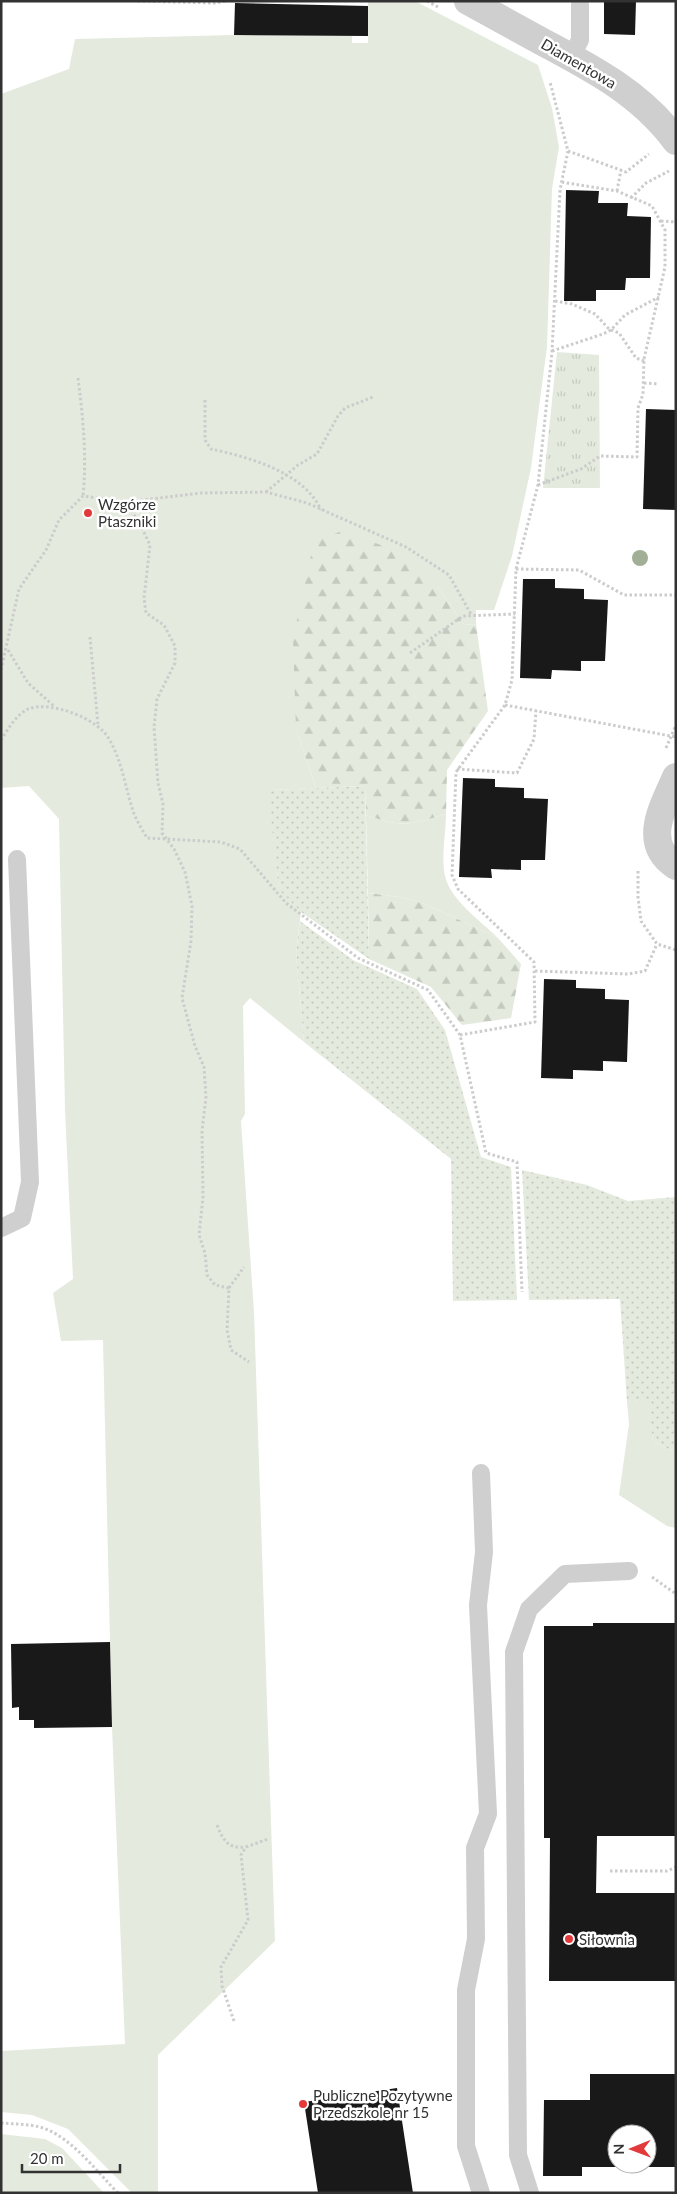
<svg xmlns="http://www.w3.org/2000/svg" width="677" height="2194" viewBox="0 0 677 2194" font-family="Lato,sans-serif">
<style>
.grass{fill:#e4ebde}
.forest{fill:url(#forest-firs)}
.park{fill:url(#park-tufts)}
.garden{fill:url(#garden-dots)}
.building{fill:#191919;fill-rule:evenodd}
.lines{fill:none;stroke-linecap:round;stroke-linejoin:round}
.path{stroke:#ccc;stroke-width:3;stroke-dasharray:2.5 2.5;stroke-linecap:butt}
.service{stroke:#cfcfcf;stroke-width:18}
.minor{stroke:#cfcfcf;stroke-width:28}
.tree{fill:#a0af95}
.poi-dot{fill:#e23a3b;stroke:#fff;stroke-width:2}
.labels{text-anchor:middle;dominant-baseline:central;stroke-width:5;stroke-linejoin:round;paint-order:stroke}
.street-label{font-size:15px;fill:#323232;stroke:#fff}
.poi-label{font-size:15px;fill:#323232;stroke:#fff;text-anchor:start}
</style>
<defs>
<pattern id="forest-firs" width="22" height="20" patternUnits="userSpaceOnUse" patternTransform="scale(1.25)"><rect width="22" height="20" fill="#e4ebde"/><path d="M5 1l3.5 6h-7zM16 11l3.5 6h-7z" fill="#c4cabf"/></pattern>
<pattern id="park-tufts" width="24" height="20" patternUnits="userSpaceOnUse" patternTransform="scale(1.25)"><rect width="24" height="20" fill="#e4ebde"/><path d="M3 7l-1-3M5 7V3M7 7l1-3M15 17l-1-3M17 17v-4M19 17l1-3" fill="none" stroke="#c4cabf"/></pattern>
<pattern id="garden-dots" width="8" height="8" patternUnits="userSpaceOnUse" patternTransform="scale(1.25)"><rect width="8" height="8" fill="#e4ebde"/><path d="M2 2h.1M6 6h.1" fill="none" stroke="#c4cabf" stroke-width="1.8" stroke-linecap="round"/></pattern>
</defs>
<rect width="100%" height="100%" fill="#fff"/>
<path class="grass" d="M 368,1 L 415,1 L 538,65 L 552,108 L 559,147 L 552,189 L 547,347 L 531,468 L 512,556 L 494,610 L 476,610 L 476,624 L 464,625 L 438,587 L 296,730 L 316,788 L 269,790 L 279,889 L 301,912 L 296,952 L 304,1042 L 250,998 L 243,1006 L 245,1114 L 241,1121 L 254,1312 L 275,1941 L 158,2055 L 158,2193 L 132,2193 L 68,2129 L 32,2115 L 1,2112 L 1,2051 L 125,2044 L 112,1727 L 103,1340 L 61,1341 L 53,1293 L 73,1279 L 65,1110 L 59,819 L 29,786 L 1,788 L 1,94 L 69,69 L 75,39 L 234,35 L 352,36 L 352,43 L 368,43 Z
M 446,814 C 446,833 441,858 445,876 C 451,901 481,921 498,938 L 425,904 L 400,897 L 368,893 L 366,815 C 403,828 410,825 446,814 Z
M 649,1400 L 653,1441 L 676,1453 L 676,1528 L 667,1526 L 619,1495 L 629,1424 L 627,1402 Z
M 1,2134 L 45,2139 L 62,2148 L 104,2193 L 1,2193 Z"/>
<path class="forest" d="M 344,530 L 400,553 L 438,587 L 464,625 L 476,624 L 488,711 L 447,770 L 446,814 C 410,825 403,828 366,815 L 365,786 L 316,788 L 296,730 L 293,638 L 314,542 Z
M 368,893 L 400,897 L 425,904 L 498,938 L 521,964 L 511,1018 L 462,1025 L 431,987 L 369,959 Z"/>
<path class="park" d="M 557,352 L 599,355 L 600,488 L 543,488 Z"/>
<path class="garden" d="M 365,786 L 369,959 L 301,912 L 279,890 L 268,790 Z
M 300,921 L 353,960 L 417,989 L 445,1030 L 481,1157 L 511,1167 L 517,1300 L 453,1301 L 451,1159 L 304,1042 L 296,952 Z
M 522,1170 L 587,1185 L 628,1201 L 676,1197 L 676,1453 L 653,1441 L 648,1401 L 627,1402 L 620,1299 L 529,1300 Z"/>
<path class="building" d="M 604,1 L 636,1 L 635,35 L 604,34 Z
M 235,3 L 368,6 L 368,36 L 234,35 Z
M 566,190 L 599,191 L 598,203 L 628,203 L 627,216 L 651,217 L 650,278 L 626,278 L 625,290 L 596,290 L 596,301 L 564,301 Z
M 646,409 L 676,410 L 676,510 L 643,509 Z
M 523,579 L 555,579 L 555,588 L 584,589 L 584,599 L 608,600 L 605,661 L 581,661 L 581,671 L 552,670 L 551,679 L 520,678 Z
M 463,778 L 495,779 L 495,787 L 524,788 L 524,798 L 548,799 L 545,860 L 521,860 L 521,870 L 491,869 L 492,878 L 459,877 Z
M 544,979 L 576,980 L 576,988 L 605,989 L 605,999 L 629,1000 L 627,1062 L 603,1061 L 603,1071 L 573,1070 L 573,1079 L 541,1078 Z
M 593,1623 L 676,1623 L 676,1836 L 597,1836 L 596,1893 L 676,1893 L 676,1981 L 549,1981 L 550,1838 L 544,1838 L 544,1626 L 593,1626 Z
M 110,1642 L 112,1727 L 34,1728 L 34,1720 L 19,1720 L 19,1707 L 12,1708 L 11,1644 Z
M 590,2074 L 676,2074 L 676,2167 L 582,2167 L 582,2176 L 543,2176 L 544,2100 L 590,2100 ZM 617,2134 L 647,2134 L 647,2164 L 617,2164 Z
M 397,2088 L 413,2193 L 318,2193 L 304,2102 Z"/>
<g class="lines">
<path class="path" d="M 138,1 L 215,3 L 226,1
M 427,1 L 438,7
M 568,151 L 626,172 L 649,154
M 617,191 L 621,170
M 631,198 L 646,183 L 669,171
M 661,221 L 676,222
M 555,301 L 572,304 L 595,314 L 609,329 L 619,333 L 636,358 L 644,361
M 552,351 L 603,334 L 611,330 L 625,315 L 659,297
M 78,378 C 83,418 87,456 83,496
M 644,383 L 659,384
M 205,400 L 205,440 L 211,449 C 248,457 304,472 321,510
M 538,485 L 581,469 L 600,456 L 637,457 L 638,408 L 643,394 L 644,359 L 665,267 L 665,230 L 652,206 L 617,191 L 561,182
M 266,492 L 298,465 L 317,454 L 338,416 L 345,408 L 373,397
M 126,502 L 141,526 L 150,545 L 144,598 L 146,613 L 164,625 L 175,646 L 175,663 L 157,699 L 154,727 L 158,783 L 163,804 L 162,833 L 174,849 L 185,872 L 192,906 L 191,941 L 182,998 L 195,1046 L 204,1067 L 206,1097 L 202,1131 L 203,1197 L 199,1235 L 205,1253 L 207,1275 L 215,1285 L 229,1288 L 227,1330 L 231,1350 L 249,1362
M 516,569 L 579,570 L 624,595 L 676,595
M 90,637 L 98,725
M 8,650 L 28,683 L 54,706
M 410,653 L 463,616 L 515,614
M 1,670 L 19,589 L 46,550 L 59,520 L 83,496 L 126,502 L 201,493 L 266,492 L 307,503 L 406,547 L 449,575 L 472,616
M 505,705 L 676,737
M 1,740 C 8,729 16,715 28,709 C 50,700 99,719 109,739 C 122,761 125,786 133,811 C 136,820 142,829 147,838 L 221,842 L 240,849 L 286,903 L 358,958 L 428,990 L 460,1035 L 486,1153 L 517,1162 L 522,1292
M 666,748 L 676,725
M 457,769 L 517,773 L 534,739 L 536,711
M 638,871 L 638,897 L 641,921 L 657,944 L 676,950
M 535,971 L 628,974 L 645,971 L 657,944
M 460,1035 L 535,1022 L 534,962 L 458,889 L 452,875 L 456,772 L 505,705 L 512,680 L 516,569 L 538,485 L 552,352 L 560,190 L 568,151 L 550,82
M 229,1288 L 244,1267
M 652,1577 L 676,1594
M 217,1825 C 223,1840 228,1849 245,1847
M 610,1871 L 667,1871 L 676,1867
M 234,2021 L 222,1986 L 221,1967 L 248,1920 L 241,1855 L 246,1847 L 268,1839
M 1,2123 C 14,2124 28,2124 40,2127 C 71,2136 96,2171 118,2193"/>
<path class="service" d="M 571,57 L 580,40 L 580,1
M 1,1228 L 22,1218 L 30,1182 L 17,859
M 481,1473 L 484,1552 L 478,1605 L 488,1814 L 475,1848 L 476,1939 L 466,1990 L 466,2146 L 481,2193
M 530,2193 L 518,2155 L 514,1652 L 529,1609 L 565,1574 L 629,1571"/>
<path class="minor" d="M 468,1 C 492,14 515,27 539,40 C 590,67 641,93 676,141
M 676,777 C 663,807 641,843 676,866"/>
</g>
<circle class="tree" cx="640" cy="558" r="8"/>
<g class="poi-dot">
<circle cx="88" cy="513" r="5"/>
<circle cx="569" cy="1939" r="5"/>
<circle cx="303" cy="2104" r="5"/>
</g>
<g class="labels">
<g class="street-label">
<text transform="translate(579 63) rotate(30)">Diamentowa</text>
</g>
<g class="poi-label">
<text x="98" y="504">Wzgórze<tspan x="98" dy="17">Ptaszniki</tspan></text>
<text x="579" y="1939">Siłownia</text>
<text x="313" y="2095">Publiczne Pozytywne<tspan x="313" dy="17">Przedszkole nr 15</tspan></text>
</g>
</g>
<rect width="677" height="2194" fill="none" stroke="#323232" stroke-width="5"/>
<g transform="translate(632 2149) rotate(269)"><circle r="24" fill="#ffffff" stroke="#adadad"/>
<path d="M0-4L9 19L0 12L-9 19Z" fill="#e23a3b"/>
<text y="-8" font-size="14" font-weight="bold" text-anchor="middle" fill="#323232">N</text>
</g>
<path d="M22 2164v8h98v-8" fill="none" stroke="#323232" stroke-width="2.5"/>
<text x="30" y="2164" font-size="15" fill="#323232" stroke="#ffffff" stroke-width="4" paint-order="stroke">20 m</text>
</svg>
